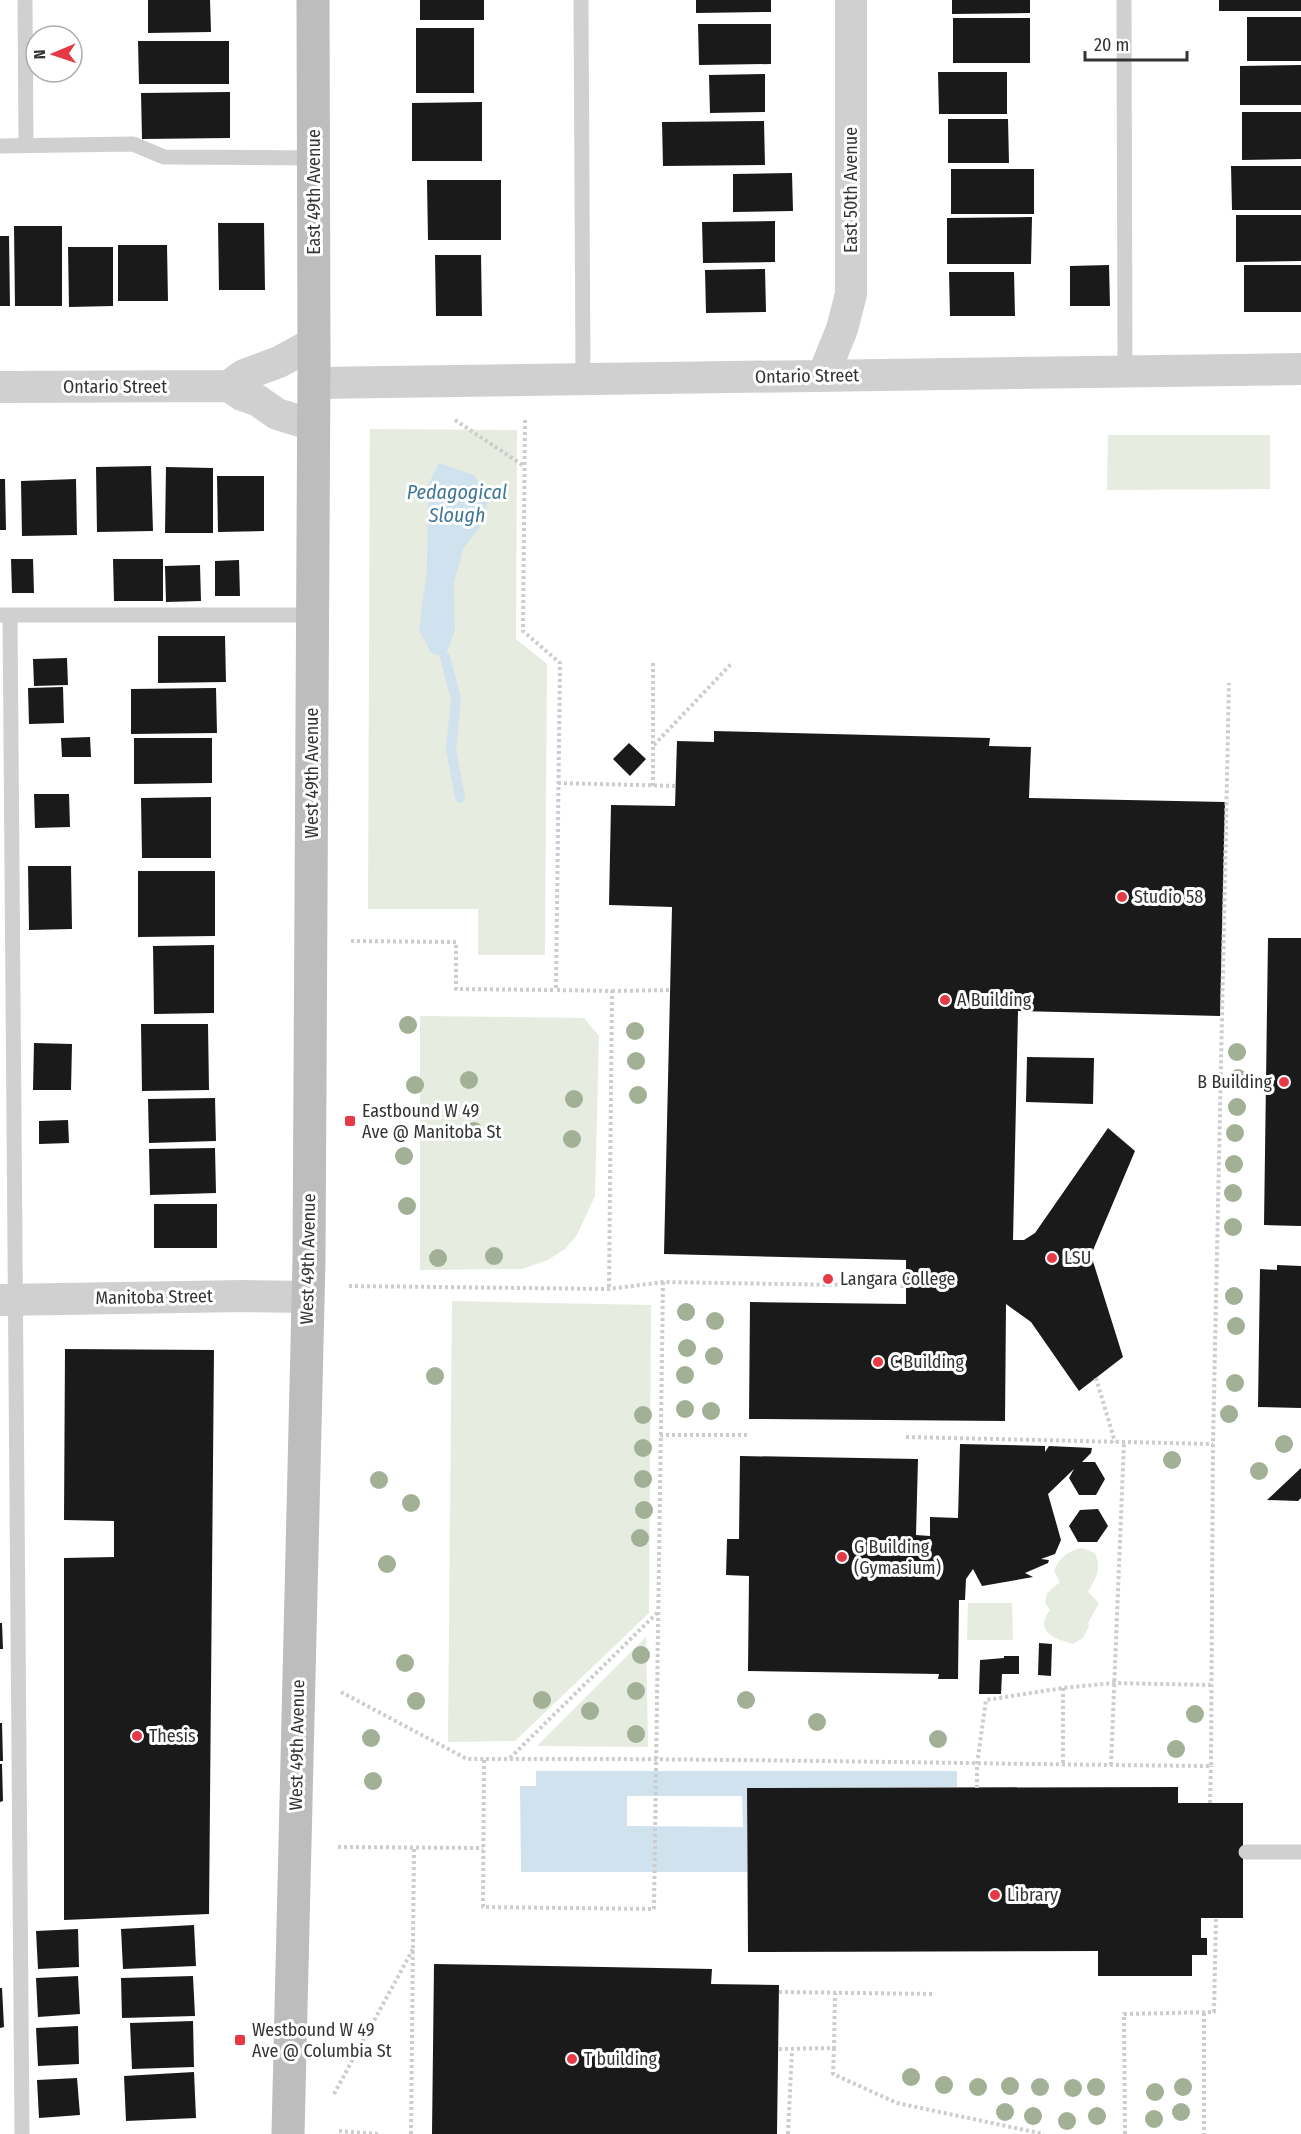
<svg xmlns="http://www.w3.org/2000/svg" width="1301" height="2134" viewBox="0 0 1301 2134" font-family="'Fira Sans Condensed',sans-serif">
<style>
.green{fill:#e6ecdf}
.water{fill:#cfe2ee;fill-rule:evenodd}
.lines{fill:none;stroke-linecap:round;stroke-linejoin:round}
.stream{stroke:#cfe2ee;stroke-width:10}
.building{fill:#1a1a1a}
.path{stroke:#cdcdcd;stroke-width:4;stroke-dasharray:3 3;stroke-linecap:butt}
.lane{stroke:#d0d0d0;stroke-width:15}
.street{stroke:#d0d0d0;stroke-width:32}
.secondary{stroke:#bdbdbd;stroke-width:33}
.tree{fill:#a2b095}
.poi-dot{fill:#e63946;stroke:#fff;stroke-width:2}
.labels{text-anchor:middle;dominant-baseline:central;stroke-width:6;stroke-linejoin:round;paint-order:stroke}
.street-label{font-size:18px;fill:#333;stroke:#fff}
.poi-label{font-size:18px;fill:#333;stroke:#fff;text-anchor:start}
.water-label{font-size:20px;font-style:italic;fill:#3f7597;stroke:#fff}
</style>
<rect width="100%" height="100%" fill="#fff"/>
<path class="green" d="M 370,429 L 517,430 L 516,639 L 547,664 L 545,955 L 478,955 L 478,909 L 368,909 Z
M 1108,435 L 1270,435 L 1270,489 L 1107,490 Z
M 420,1016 L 584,1018 L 599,1036 L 595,1196 L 577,1235 L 565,1249 L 548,1260 L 522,1269 L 420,1270 Z
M 452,1301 L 651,1305 L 649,1613 L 515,1741 L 448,1742 Z
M 1082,1548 L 1095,1553 C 1102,1568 1096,1578 1088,1592 L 1099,1603 L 1088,1623 L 1089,1626 L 1083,1638 L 1073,1644 C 1056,1639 1033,1632 1050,1610 L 1045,1603 L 1047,1593 L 1060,1582 L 1054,1571 C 1060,1557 1067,1551 1082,1548 Z
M 968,1603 L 1012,1603 L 1013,1640 L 967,1640 Z
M 646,1637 L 648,1747 L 537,1746 Z"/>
<path class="water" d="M 439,463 L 474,475 L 488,497 L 485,520 L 463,549 L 454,583 L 455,630 L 445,657 L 431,653 L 419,630 L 427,569 L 428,485 Z
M 536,1771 L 957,1771 L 957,1787 L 747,1788 L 747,1872 L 521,1872 L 520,1786 L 536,1786 ZM 627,1796 L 742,1796 L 743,1827 L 627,1826 Z"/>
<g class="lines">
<path class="stream" d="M 445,657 L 456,699 L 451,749 L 460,798"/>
</g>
<path class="building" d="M 148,0 L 210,0 L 211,32 L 148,33 Z
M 420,0 L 484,0 L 484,20 L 420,20 Z
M 696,0 L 771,0 L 771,12 L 696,13 Z
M 952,0 L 1030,0 L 1030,13 L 952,14 Z
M 1219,0 L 1301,0 L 1301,11 L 1219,11 Z
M 1247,17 L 1301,17 L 1301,61 L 1247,61 Z
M 953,18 L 1030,18 L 1030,63 L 953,63 Z
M 698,24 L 771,24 L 771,64 L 699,65 Z
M 416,28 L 474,28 L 474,93 L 416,93 Z
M 138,41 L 229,41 L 229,84 L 139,84 Z
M 1301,65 L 1301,105 L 1240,105 L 1240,66 Z
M 938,72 L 1007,72 L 1007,114 L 939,114 Z
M 765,74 L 765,112 L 710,113 L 709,75 Z
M 230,92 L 230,138 L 142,139 L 141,93 Z
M 482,102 L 482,161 L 412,161 L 412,103 Z
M 1242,112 L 1301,112 L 1301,159 L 1242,160 Z
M 948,119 L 1008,119 L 1009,163 L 948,163 Z
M 764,121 L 765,165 L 663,166 L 662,122 Z
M 1231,166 L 1301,166 L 1301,210 L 1232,210 Z
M 951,169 L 1034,169 L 1034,214 L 951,214 Z
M 792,173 L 793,211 L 733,212 L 733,174 Z
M 427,180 L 501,180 L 501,240 L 428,240 Z
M 1236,215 L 1301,215 L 1301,261 L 1236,262 Z
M 1032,217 L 1031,264 L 947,264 L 947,218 Z
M 775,221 L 775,262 L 703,263 L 702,222 Z
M 218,223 L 264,223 L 265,290 L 219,290 Z
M 14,226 L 62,226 L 62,306 L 15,306 Z
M 0,236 L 9,236 L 10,306 L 0,306 Z
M 118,245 L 167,245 L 168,301 L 118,301 Z
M 68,247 L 113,247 L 113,306 L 69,307 Z
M 435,255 L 481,255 L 482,316 L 436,316 Z
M 1109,265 L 1110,306 L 1070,306 L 1070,266 Z
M 1244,265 L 1301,265 L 1301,312 L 1244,312 Z
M 765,269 L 766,312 L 706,313 L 705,270 Z
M 949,272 L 1014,272 L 1015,316 L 950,316 Z
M 151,466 L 153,531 L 97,532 L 96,467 Z
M 166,467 L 213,468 L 213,533 L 165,533 Z
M 217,476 L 264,476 L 264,531 L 218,532 Z
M 0,479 L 5,479 L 6,530 L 0,530 Z
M 76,479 L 77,535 L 22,536 L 21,481 Z
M 11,559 L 33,559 L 34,593 L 12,593 Z
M 113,559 L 163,559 L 163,601 L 114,601 Z
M 239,560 L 240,596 L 215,596 L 215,561 Z
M 200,565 L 201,601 L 166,602 L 165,566 Z
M 158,636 L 225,636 L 226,682 L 158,683 Z
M 67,658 L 68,685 L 34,686 L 33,659 Z
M 63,687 L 64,723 L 29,724 L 28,688 Z
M 216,688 L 217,733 L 131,734 L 131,689 Z
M 714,731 L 990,738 L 989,746 L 1031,747 L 1029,798 L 1225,802 L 1220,1016 L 1018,1011 L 1013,1240 L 1024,1240 L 1035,1233 L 1108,1128 L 1135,1151 L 1091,1255 L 1123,1357 L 1079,1391 L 1031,1322 L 1006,1304 L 1005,1421 L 749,1419 L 750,1302 L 906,1304 L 906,1260 L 664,1254 L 672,907 L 609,905 L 611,805 L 675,806 L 677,741 L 714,742 Z
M 90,737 L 91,757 L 62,757 L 61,738 Z
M 134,738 L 212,738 L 212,783 L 134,784 Z
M 629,743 L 646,759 L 630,776 L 613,759 Z
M 34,794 L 69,794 L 70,827 L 35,828 Z
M 211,797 L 211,858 L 142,858 L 141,798 Z
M 28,866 L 71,866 L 72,929 L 29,930 Z
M 138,871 L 215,871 L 215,936 L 138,937 Z
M 1268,938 L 1301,938 L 1301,1226 L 1264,1225 Z
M 214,945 L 214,1013 L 154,1014 L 153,946 Z
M 141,1024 L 208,1024 L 209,1090 L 142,1091 Z
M 34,1043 L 72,1044 L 71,1090 L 33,1090 Z
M 1027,1057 L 1094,1058 L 1093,1104 L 1026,1102 Z
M 215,1098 L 216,1141 L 149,1143 L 148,1099 Z
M 68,1120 L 69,1143 L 39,1144 L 39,1121 Z
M 215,1148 L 216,1193 L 150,1195 L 149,1149 Z
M 154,1204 L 217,1204 L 217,1248 L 154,1248 Z
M 1277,1265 L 1301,1266 L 1301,1408 L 1258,1407 L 1260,1269 L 1277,1270 Z
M 65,1349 L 214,1350 L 209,1914 L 64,1920 L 64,1558 L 114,1557 L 114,1521 L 64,1520 Z
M 960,1444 L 1045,1446 L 1045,1452 L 1049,1446 L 1092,1448 L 1091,1453 L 1082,1462 L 1095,1462 L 1105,1479 L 1096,1495 L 1079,1495 L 1069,1478 L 1074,1469 L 1048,1494 L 1061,1540 L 1055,1554 L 1041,1559 L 1049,1560 L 1048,1563 L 1025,1573 L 1033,1577 L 982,1586 L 973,1569 L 966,1579 L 965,1600 L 959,1600 L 958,1679 L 938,1679 L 939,1674 L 748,1671 L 749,1576 L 726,1575 L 727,1539 L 739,1539 L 740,1456 L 918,1459 L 916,1535 L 930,1536 L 930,1517 L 958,1518 Z
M 1301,1468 L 1301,1498 L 1298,1501 L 1267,1500 Z
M 1098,1509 L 1108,1526 L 1097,1542 L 1078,1542 L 1069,1526 L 1080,1510 Z
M 0,1623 L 2,1623 L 3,1649 L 0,1649 Z
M 1039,1643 L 1052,1644 L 1051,1676 L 1038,1675 Z
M 1004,1656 L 1019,1656 L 1019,1674 L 1002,1674 L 1001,1694 L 979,1694 L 980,1660 L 1004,1658 Z
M 0,1723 L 2,1723 L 3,1761 L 0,1761 Z
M 0,1764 L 2,1764 L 3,1801 L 0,1802 Z
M 1178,1787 L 1178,1803 L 1243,1803 L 1243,1918 L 1201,1918 L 1201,1938 L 1207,1938 L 1207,1955 L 1192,1955 L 1192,1976 L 1098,1976 L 1098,1951 L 748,1952 L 747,1788 Z
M 194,1925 L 196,1966 L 123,1969 L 121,1929 Z
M 78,1929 L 79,1967 L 38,1969 L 36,1931 Z
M 434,1964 L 712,1969 L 711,1984 L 779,1985 L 777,2134 L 432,2134 Z
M 78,1976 L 80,2014 L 38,2017 L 36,1978 Z
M 193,1976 L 195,2016 L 122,2018 L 121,1978 Z
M 0,1988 L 2,1988 L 4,2027 L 0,2028 Z
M 193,2021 L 194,2067 L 132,2069 L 130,2023 Z
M 78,2026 L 79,2064 L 38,2066 L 36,2028 Z
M 194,2072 L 196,2118 L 126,2121 L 124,2076 Z
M 77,2078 L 80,2115 L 39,2118 L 37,2080 Z"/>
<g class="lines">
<path class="path" d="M 455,420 L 524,466
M 525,420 L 523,631 L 560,663 L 556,990 L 612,991 L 609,1289
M 653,663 L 653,787
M 654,745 L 731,664
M 558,783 L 676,786
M 351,941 L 456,942 L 456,989 L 556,990
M 612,991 L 671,990
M 663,1282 L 654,1909 L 483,1907 L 484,1759 C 726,1758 969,1764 1211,1766 L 1213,1444 L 1229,683
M 349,1286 L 609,1289 L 663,1282 L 906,1286
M 1096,1378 L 1115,1442
M 660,1435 L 747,1435
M 906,1437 L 1213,1444
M 1063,1688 L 1063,1764
M 341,1692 L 467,1759 L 484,1759
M 510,1758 L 657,1613
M 1111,1765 L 1124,1442
M 977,1788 L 977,1764 L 986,1700 L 1063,1688 L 1113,1683 L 1211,1685
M 1210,1803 L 1211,1766
M 338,1847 L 483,1848
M 779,1992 L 935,1994
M 1204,2013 L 1204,2134
M 834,2048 L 833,2074 L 897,2103 L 1044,2134
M 779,2049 L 834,2048 L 835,1993
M 334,2094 L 413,1949
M 339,2131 L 378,2134
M 411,2134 L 414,1847
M 788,2134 L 792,2050
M 1125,2134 L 1124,2014 L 1214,2012 L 1216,1918"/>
<path class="lane" d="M 25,0 L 26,145
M 581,0 L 583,378
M 1124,0 L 1125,372
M 0,146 L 133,144 L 164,157 L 314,158
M 1,615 L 313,615
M 10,615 L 22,2134
M 1246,1852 L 1301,1852"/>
<path class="street" d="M 823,376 L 842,329 L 851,294 L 851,0
M 314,383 L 1301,369
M 229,386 L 242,395 L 257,400 L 277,414 L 313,425
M 0,387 L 229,386 L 244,375 L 279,362 L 314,343
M 0,1300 L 243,1296 L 308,1297"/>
<path class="secondary" d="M 288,2134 L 309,1261 L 314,362 L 313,0"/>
</g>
<g class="tree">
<circle cx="408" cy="1025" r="9"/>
<circle cx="635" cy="1031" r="9"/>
<circle cx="1237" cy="1052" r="9"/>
<circle cx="636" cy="1061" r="9"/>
<circle cx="1238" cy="1078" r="9"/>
<circle cx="469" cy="1080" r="9"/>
<circle cx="415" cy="1085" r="9"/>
<circle cx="638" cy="1095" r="9"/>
<circle cx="574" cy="1099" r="9"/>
<circle cx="1237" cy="1107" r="9"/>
<circle cx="474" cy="1131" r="9"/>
<circle cx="1235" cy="1133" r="9"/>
<circle cx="572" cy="1139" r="9"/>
<circle cx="404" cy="1156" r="9"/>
<circle cx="1234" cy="1164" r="9"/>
<circle cx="1233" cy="1193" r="9"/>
<circle cx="407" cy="1206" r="9"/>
<circle cx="1233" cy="1227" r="9"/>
<circle cx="494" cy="1256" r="9"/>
<circle cx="438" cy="1258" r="9"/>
<circle cx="1234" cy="1296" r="9"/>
<circle cx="686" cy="1312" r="9"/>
<circle cx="715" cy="1321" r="9"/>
<circle cx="1236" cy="1326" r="9"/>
<circle cx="687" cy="1348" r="9"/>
<circle cx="714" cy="1356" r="9"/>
<circle cx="685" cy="1375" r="9"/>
<circle cx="435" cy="1376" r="9"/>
<circle cx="1235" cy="1383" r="9"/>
<circle cx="685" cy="1409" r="9"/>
<circle cx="711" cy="1411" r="9"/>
<circle cx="1229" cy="1414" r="9"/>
<circle cx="643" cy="1415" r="9"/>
<circle cx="1284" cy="1444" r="9"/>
<circle cx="643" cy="1448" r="9"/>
<circle cx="1172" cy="1460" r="9"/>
<circle cx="1259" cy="1471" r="9"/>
<circle cx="643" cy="1479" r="9"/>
<circle cx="379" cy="1480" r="9"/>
<circle cx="411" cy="1503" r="9"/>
<circle cx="644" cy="1510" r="9"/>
<circle cx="640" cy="1538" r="9"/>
<circle cx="387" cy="1564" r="9"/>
<circle cx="641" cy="1655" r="9"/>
<circle cx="405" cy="1663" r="9"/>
<circle cx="636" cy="1691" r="9"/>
<circle cx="542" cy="1700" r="9"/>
<circle cx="746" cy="1700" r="9"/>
<circle cx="416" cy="1701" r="9"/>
<circle cx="590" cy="1711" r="9"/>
<circle cx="1195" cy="1714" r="9"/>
<circle cx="817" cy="1722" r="9"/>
<circle cx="636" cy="1734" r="9"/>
<circle cx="371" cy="1738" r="9"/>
<circle cx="938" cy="1739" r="9"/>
<circle cx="1176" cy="1749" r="9"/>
<circle cx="373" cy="1781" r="9"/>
<circle cx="911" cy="2077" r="9"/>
<circle cx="944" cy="2085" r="9"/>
<circle cx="1010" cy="2086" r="9"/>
<circle cx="978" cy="2087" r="9"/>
<circle cx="1040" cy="2087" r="9"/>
<circle cx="1096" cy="2087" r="9"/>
<circle cx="1183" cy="2087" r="9"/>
<circle cx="1073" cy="2088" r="9"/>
<circle cx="1155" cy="2092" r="9"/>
<circle cx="1005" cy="2112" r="9"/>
<circle cx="1181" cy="2112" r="9"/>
<circle cx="1033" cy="2116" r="9"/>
<circle cx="1097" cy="2116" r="9"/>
<circle cx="1154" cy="2119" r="9"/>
<circle cx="1067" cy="2121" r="9"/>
</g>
<g class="poi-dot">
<circle cx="1122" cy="897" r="6"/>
<circle cx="945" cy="1000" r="6"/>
<circle cx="1284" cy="1082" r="6"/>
<rect x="344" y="1115" width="12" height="12" rx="3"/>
<circle cx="1052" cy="1258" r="6"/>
<circle cx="828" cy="1279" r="6"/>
<circle cx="878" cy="1362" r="6"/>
<circle cx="842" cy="1557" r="6"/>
<circle cx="137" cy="1736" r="6"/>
<circle cx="995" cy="1895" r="6"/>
<rect x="234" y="2034" width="12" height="12" rx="3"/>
<circle cx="572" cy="2059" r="6"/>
</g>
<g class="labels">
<g class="street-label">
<text transform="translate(851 190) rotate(-90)">East 50th Avenue</text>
<text transform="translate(314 192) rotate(-90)">East 49th Avenue</text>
<text transform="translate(807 376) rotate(-1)">Ontario Street</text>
<text x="115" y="387">Ontario Street</text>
<text transform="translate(312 773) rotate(-90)">West 49th Avenue</text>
<text transform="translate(308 1259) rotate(-89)">West 49th Avenue</text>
<text transform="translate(154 1297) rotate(-1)">Manitoba Street</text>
<text transform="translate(297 1745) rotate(-89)">West 49th Avenue</text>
</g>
<g class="poi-label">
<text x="1134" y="897">Studio 58</text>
<text x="957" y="1000">A Building</text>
<text x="1272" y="1082" text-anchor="end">B Building</text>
<text x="362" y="1111">Eastbound W 49<tspan x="362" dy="21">Ave @ Manitoba St</tspan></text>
<text x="1064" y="1258">LSU</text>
<text x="840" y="1279">Langara College</text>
<text x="890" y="1362">C Building</text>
<text x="854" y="1547">G Building<tspan x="854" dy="21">(Gymasium)</tspan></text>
<text x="149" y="1736">Thesis</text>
<text x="1007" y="1895">Library</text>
<text x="252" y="2030">Westbound W 49<tspan x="252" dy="21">Ave @ Columbia St</tspan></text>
<text x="584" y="2059">T building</text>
</g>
<g class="water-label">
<text x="457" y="492">Pedagogical<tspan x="457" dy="23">Slough</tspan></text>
</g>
</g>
<g transform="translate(54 54) rotate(268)"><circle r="28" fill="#ffffff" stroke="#adadad" stroke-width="1.5"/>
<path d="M0-4.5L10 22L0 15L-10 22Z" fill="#e63946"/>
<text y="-9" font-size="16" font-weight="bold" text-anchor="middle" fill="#333333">N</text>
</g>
<path d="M1085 51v9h102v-9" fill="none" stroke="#333333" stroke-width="3"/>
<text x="1094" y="51" font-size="18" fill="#333333" stroke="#ffffff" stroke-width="4.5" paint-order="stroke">20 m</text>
</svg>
